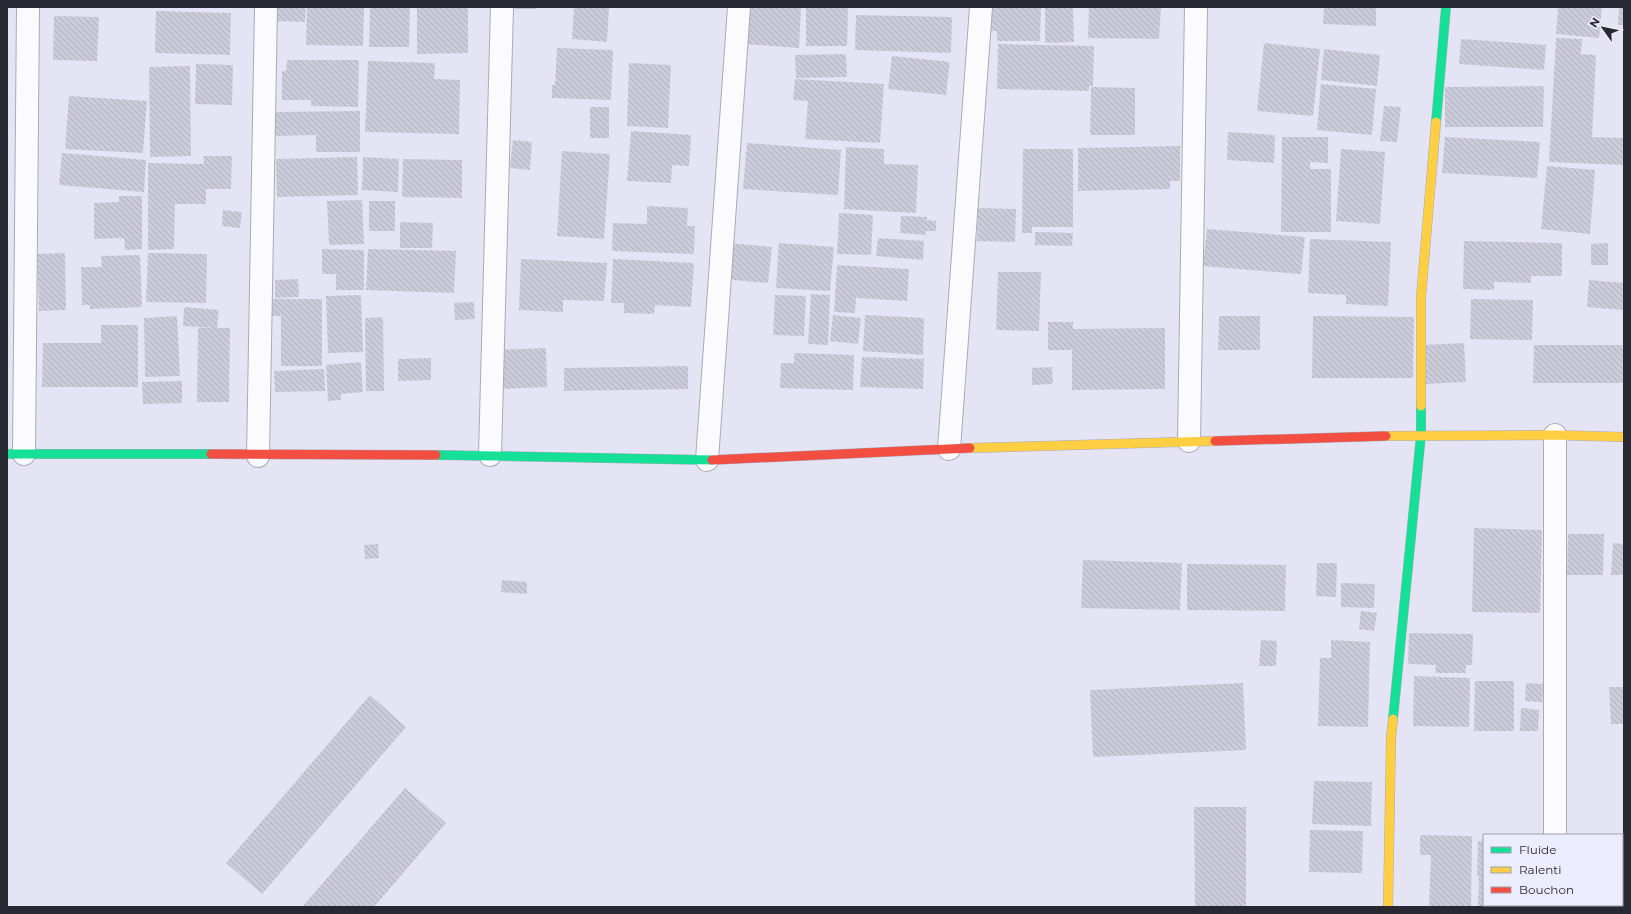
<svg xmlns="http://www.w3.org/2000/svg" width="1631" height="914" viewBox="0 0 1631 914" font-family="Montserrat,sans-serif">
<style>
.building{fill:url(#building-back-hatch)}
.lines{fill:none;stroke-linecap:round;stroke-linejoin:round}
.street-casing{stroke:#aaaab7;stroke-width:24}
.fast-casing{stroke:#aaaab7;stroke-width:10}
.slow-casing{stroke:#aaaab7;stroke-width:10}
.jam-casing{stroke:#aaaab7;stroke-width:10}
.street{stroke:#fbfbfe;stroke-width:22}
.fast{stroke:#16e098;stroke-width:9}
.slow{stroke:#ffcf43;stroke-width:9}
.jam{stroke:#f24e42;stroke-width:9}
</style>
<defs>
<pattern id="building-back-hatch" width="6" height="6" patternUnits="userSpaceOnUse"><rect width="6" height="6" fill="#cbcbd9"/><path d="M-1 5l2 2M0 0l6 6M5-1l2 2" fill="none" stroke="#aeaebb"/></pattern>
</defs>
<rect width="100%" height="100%" fill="#e4e4f5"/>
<path class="building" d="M 275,7 L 306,7 L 305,22 L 274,21 Z
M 307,7 L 364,7 L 363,46 L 306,45 Z
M 370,7 L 410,7 L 409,47 L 369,47 Z
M 417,7 L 468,7 L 468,53 L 417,54 Z
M 512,7 L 536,7 L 536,9 L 512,9 Z
M 574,7 L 609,7 L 607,42 L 572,39 Z
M 748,7 L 801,7 L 799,48 L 745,44 Z
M 806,7 L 848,7 L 847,46 L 806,46 Z
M 988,7 L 1041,7 L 1040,41 L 997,41 L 997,31 L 987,31 Z
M 1045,7 L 1073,7 L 1074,42 L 1045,43 Z
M 1089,7 L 1161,7 L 1159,39 L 1088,38 Z
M 1324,7 L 1376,7 L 1376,26 L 1323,24 Z
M 1558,7 L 1602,7 L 1599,38 L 1556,34 Z
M 1619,7 L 1624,7 L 1624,25 L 1618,25 Z
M 156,11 L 231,13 L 230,55 L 155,53 Z
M 856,15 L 952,17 L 951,53 L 855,50 Z
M 54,16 L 99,17 L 97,61 L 53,60 Z
M 1556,38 L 1582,39 L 1581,54 L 1596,55 L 1592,137 L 1624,138 L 1624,165 L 1549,162 Z
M 1461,39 L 1546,45 L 1544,70 L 1459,64 Z
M 1264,43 L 1320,49 L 1313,116 L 1257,111 Z
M 998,44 L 1094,46 L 1093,86 L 1089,86 L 1089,91 L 997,89 Z
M 557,48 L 613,50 L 611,100 L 552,98 L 552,85 L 555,85 Z
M 1324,49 L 1380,55 L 1377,86 L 1321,80 Z
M 846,54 L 847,77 L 796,78 L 795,55 Z
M 892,56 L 950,62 L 946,95 L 888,89 Z
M 287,60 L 359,60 L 358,107 L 311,106 L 311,100 L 282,100 L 282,71 L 286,71 Z
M 368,61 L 435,63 L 434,79 L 460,80 L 459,134 L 365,132 Z
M 629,63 L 671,65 L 668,128 L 627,126 Z
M 196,64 L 233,65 L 232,105 L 195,104 Z
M 190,66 L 191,156 L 150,157 L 149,67 Z
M 795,79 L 884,84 L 880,143 L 805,139 L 808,101 L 793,100 Z
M 1321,84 L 1376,89 L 1372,135 L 1317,130 Z
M 1544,86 L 1543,127 L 1445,127 L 1445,87 Z
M 1091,87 L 1135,88 L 1135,135 L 1090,135 Z
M 69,96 L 147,101 L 143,153 L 65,149 Z
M 1384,106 L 1401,107 L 1397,142 L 1380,141 Z
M 590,107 L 609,107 L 609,138 L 590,138 Z
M 360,111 L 360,152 L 316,152 L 316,135 L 274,136 L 274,112 Z
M 631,131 L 691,135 L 689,166 L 672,165 L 671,183 L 627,181 Z
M 1228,132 L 1275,135 L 1274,163 L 1227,160 Z
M 1282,137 L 1328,137 L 1328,163 L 1310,162 L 1310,169 L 1331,169 L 1331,232 L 1281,232 Z
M 1445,137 L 1540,142 L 1537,178 L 1442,173 Z
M 513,140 L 532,142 L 530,170 L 510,168 Z
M 747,143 L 841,150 L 838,195 L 743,189 Z
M 1180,146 L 1180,181 L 1170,181 L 1170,189 L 1078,191 L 1078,148 Z
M 846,147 L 884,149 L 884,164 L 918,165 L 916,213 L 844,209 Z
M 1023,149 L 1073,149 L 1073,227 L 1032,227 L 1032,233 L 1022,233 Z
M 1341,149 L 1385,152 L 1380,224 L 1336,221 Z
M 562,151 L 610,154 L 604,239 L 557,236 Z
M 62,153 L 146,160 L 144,192 L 59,185 Z
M 203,156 L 232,156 L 231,189 L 206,189 L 206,204 L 175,204 L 174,249 L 148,250 L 148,163 L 204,164 Z
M 357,157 L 358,195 L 277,197 L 276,159 Z
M 363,157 L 399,159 L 398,192 L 362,190 Z
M 403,159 L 462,160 L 462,198 L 402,197 Z
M 1547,166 L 1595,170 L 1590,234 L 1541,229 Z
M 119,196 L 142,196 L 142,249 L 125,250 L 124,238 L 94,239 L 94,203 L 119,202 Z
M 362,200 L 364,244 L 329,245 L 327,201 Z
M 369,201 L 395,201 L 395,231 L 369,231 Z
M 647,206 L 688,208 L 687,226 L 695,226 L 694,254 L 612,251 L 613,223 L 647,224 Z
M 978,208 L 1016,209 L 1015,242 L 977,241 Z
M 223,210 L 242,212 L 240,228 L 222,226 Z
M 839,213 L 873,215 L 871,255 L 837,254 Z
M 901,216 L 927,217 L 927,220 L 936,221 L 936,231 L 926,231 L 926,235 L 900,233 Z
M 400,222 L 433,223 L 432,248 L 400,248 Z
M 1207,229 L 1305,237 L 1301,274 L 1203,266 Z
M 1035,232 L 1073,233 L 1072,246 L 1035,245 Z
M 878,238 L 924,241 L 923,260 L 876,256 Z
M 1310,239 L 1391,242 L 1388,306 L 1346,304 L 1346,295 L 1308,293 Z
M 1464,241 L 1562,243 L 1562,276 L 1531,276 L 1531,283 L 1494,282 L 1494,290 L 1463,289 Z
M 728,243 L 772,247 L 768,283 L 724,279 Z
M 779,243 L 834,247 L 830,291 L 776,288 Z
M 1608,243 L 1608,265 L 1591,265 L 1591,244 Z
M 322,249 L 364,250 L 364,290 L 336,290 L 336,274 L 322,274 Z
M 368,249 L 456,251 L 454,293 L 366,290 Z
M 65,253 L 66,310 L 39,311 L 37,254 Z
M 148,253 L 207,254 L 206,303 L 146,302 Z
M 140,255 L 142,307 L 90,309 L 90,305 L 82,305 L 81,267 L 102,267 L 101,256 Z
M 521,259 L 607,263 L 604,301 L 563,300 L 563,312 L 519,310 Z
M 613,259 L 694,263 L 691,307 L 655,305 L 654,314 L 624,313 L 624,303 L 611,303 Z
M 837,265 L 909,269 L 907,301 L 856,298 L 855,313 L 834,312 Z
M 998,272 L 1041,272 L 1039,331 L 996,330 Z
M 298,279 L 299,297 L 275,298 L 275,280 Z
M 1589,280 L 1624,283 L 1624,310 L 1587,307 Z
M 811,294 L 830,295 L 828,345 L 808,344 Z
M 361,295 L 363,352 L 328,353 L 326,296 Z
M 775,295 L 806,296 L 804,336 L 773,335 Z
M 269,299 L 322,299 L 322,366 L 281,366 L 281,316 L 269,316 Z
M 1471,299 L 1533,300 L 1532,340 L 1470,339 Z
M 474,302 L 475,319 L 455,320 L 454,303 Z
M 184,307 L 219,310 L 217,328 L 230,328 L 229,402 L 197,402 L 198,328 L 213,328 L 183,326 Z
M 833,315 L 861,318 L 858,344 L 830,341 Z
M 865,315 L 924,318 L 923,355 L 863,351 Z
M 177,316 L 180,376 L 145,377 L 144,318 Z
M 1219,316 L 1260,316 L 1260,350 L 1218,350 Z
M 1313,316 L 1414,317 L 1413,378 L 1312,378 Z
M 383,317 L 384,391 L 366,391 L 365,318 Z
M 1048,322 L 1073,322 L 1073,329 L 1165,328 L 1165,389 L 1072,390 L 1072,350 L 1048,350 Z
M 101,325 L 138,325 L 138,387 L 42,387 L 43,343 L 101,343 Z
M 1464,343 L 1466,382 L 1424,384 L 1422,345 Z
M 1534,345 L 1623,345 L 1623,383 L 1533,383 Z
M 546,348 L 547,387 L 501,389 L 498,350 Z
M 794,353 L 854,355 L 853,390 L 780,388 L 781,363 L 794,363 Z
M 862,357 L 924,359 L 923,389 L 860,387 Z
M 431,358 L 431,380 L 398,381 L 398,359 Z
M 361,362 L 363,392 L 341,394 L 341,400 L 328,401 L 326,365 Z
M 688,366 L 688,389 L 564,391 L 564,368 Z
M 1052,367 L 1053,384 L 1032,385 L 1032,368 Z
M 324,369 L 325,391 L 275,392 L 274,371 Z
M 182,381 L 182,403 L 143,404 L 142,382 Z
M 1474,528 L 1542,530 L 1540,613 L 1472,612 Z
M 1568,534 L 1604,534 L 1603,575 L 1567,575 Z
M 1613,543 L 1624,544 L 1624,575 L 1611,575 Z
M 378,544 L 379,558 L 365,559 L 364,545 Z
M 1083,560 L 1182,563 L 1180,610 L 1081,608 Z
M 1317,563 L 1337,563 L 1336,597 L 1316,596 Z
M 1187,564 L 1286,565 L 1285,611 L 1187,610 Z
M 502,580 L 527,582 L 527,594 L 501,592 Z
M 1341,583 L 1375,584 L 1374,608 L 1341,607 Z
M 1361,611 L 1377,613 L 1374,631 L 1359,629 Z
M 1409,633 L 1473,634 L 1472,665 L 1466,665 L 1466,673 L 1435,673 L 1436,665 L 1408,664 Z
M 1261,640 L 1277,641 L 1276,666 L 1259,666 Z
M 1331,640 L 1370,642 L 1368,727 L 1318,726 L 1320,658 L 1331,658 Z
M 1414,676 L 1470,678 L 1469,727 L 1413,726 Z
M 1475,681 L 1514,681 L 1514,731 L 1474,731 Z
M 1243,683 L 1246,750 L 1093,757 L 1090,690 Z
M 1526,683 L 1544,684 L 1542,702 L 1525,701 Z
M 1609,687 L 1624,687 L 1624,724 L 1611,724 Z
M 370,695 L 406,727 L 262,894 L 226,863 Z
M 1521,708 L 1539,710 L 1538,731 L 1520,731 Z
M 1314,781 L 1372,782 L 1371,826 L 1312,824 Z
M 405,788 L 446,823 L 374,907 L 302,907 Z
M 1194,807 L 1246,807 L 1246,907 L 1195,907 Z
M 1310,830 L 1363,831 L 1362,873 L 1309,872 Z
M 1420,835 L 1472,836 L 1471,907 L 1429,907 L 1431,855 L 1420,855 Z
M 1478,841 L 1484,841 L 1484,905 L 1532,905 L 1532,907 L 1478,907 L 1479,876 L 1477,876 Z
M 1622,875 L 1624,875 L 1624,907 L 1576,907 L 1576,905 L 1622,905 Z"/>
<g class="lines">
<g class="street-casing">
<path id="street" d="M 1555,435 L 1555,835
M 1189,441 L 1196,7
M 949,449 L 981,7
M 24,454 L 28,7
M 490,455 L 502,7
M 258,456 L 266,7
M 707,460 L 739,7
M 1555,905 L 1555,907"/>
</g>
<g class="fast-casing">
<path id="fast" d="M 1436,122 L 1446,7
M 7,454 L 211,454
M 436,455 L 712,460
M 1393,719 L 1421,435 L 1421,406"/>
</g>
<g class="slow-casing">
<path id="slow" d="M 1421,406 L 1421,297 L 1436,122
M 1386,436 L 1555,435 L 1624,437
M 970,448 L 1215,441
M 1388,907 L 1391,738 L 1393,719"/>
</g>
<g class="jam-casing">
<path id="jam" d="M 1215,441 L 1386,436
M 211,454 L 436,455
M 712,460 L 970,448"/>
</g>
<use href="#street" class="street"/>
<use href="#fast" class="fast"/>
<use href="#slow" class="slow"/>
<use href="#jam" class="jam"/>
</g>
<rect width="1631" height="914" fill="none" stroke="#282833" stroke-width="16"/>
<rect x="1483" y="834" width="140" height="72" fill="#ececff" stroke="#9e9ead"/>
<rect x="1491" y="847" width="20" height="6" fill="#16e098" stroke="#9e9ead"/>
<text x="1519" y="854" font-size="12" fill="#282833">Fluide</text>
<rect x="1491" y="867" width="20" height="6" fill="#ffcf43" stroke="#9e9ead"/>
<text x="1519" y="874" font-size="12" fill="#282833">Ralenti</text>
<rect x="1491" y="887" width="20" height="6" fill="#f24e42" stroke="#9e9ead"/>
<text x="1519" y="894" font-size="12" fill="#282833">Bouchon</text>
<g transform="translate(1603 28) rotate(303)" stroke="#ececff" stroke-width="3" paint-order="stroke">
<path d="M0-3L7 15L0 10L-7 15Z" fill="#282833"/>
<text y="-6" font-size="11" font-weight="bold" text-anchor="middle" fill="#282833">N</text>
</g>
</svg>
